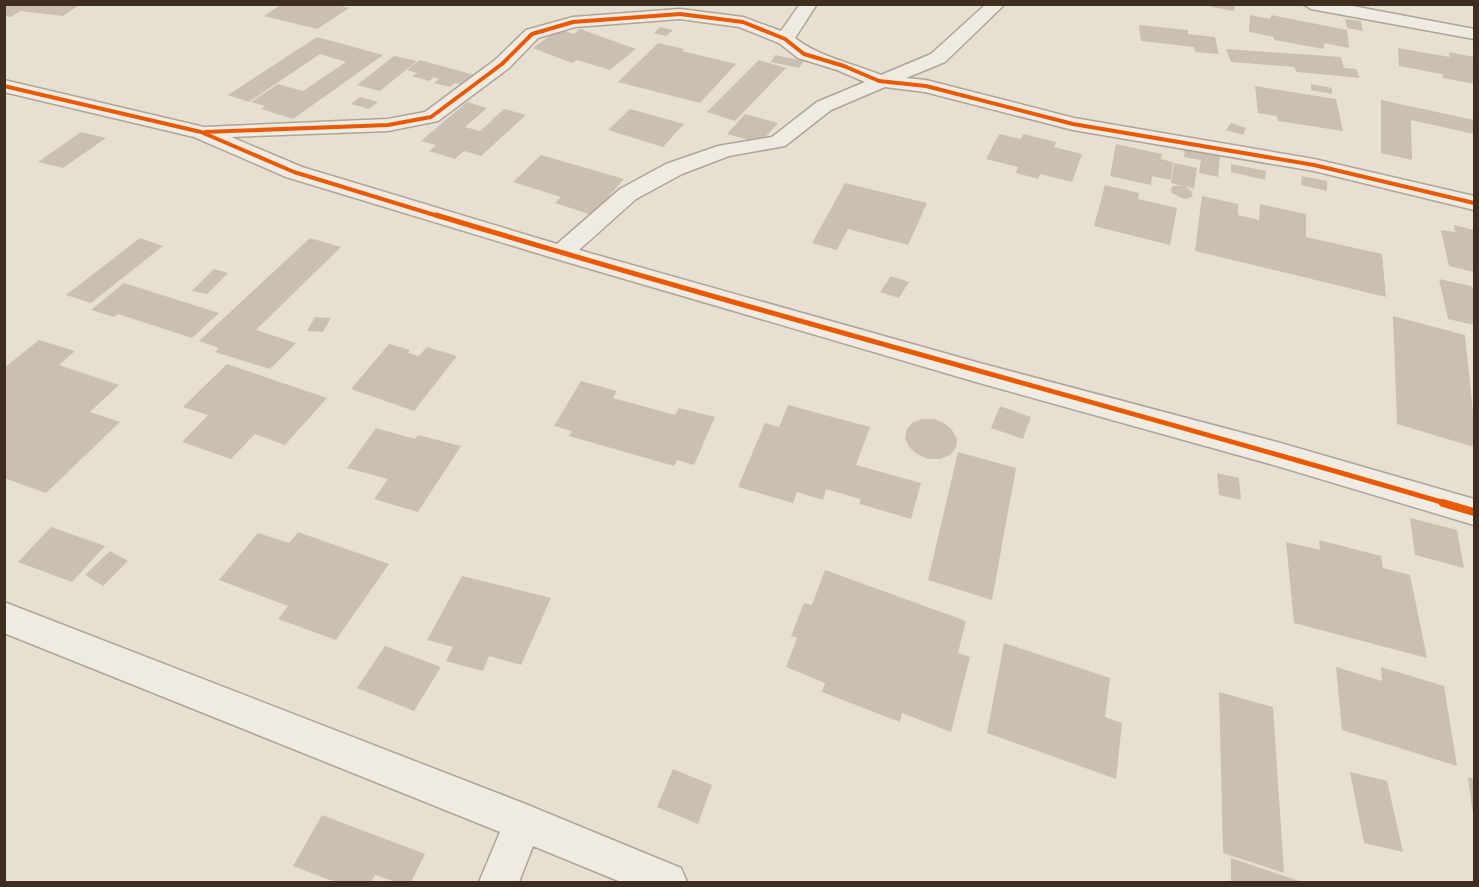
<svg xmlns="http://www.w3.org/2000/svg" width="1479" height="887" viewBox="0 0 1479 887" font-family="'Times New Roman',serif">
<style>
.building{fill:#cbbfb2}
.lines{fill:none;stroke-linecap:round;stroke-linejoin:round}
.street-casing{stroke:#ada599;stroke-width:3}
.street{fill:#efebe3;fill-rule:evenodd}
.cycleway-far2-casing{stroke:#f7eed8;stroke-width:6}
.cycleway-far1-casing{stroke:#f7eed8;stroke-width:9}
.cycleway-casing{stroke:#f7eed8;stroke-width:11}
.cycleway-far2{stroke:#e8590c;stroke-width:4}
.cycleway-far1{stroke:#e8590c;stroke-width:5}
.cycleway{stroke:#e8590c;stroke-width:8}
</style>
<rect width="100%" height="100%" fill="#e7e0d1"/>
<path class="building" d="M 4,4 L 81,4 L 63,16 L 20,11 L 11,17 L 4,16 Z
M 282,4 L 334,4 L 349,8 L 317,29 L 264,16 Z
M 1211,4 L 1235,4 L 1234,11 L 1211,7 Z
M 1250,15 L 1270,19 L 1271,15 L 1347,30 L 1349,48 L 1324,43 L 1324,49 L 1274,40 L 1274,37 L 1249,32 Z
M 1345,19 L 1361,21 L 1363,31 L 1347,28 Z
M 1139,25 L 1188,30 L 1188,34 L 1215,37 L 1219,54 L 1195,52 L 1194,47 L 1141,41 Z
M 660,27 L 673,30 L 666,36 L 654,33 Z
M 559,29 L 574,34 L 580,29 L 636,49 L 610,70 L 577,60 L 572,63 L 533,48 Z
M 317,37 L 383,55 L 293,119 L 261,109 L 265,106 L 251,102 L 278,84 L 303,91 L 346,62 L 320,54 L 249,102 L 228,95 Z
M 658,43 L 684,49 L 682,51 L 736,64 L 700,103 L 618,82 Z
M 1398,48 L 1450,57 L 1449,52 L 1474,57 L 1474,84 L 1443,78 L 1442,74 L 1399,66 Z
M 1226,49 L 1341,57 L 1344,68 L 1356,69 L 1360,78 L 1297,72 L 1294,67 L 1231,62 Z
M 775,55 L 804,61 L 799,68 L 771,62 Z
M 394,56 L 417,61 L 380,91 L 357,85 Z
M 420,60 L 478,76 L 465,86 L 455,83 L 450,87 L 434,83 L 439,79 L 434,77 L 429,81 L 412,76 L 417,73 L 407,70 Z
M 759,60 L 786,68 L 735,121 L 707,112 Z
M 1311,84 L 1332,88 L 1332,94 L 1311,90 Z
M 1255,86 L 1336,99 L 1343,131 L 1278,121 L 1277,116 L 1258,113 Z
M 360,97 L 378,102 L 369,109 L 351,104 Z
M 1381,100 L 1474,120 L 1474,134 L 1411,120 L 1412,160 L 1381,153 Z
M 467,102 L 487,108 L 465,127 L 480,131 L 504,109 L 526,115 L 481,156 L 464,151 L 455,159 L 429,151 L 436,145 L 421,141 Z
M 630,109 L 684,124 L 663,147 L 608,130 Z
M 745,114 L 778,123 L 760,143 L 727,134 Z
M 1231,123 L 1246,128 L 1243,135 L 1226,130 Z
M 81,132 L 106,138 L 63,168 L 38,162 Z
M 999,134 L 1021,139 L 1023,134 L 1056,142 L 1054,147 L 1082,154 L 1072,182 L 1040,174 L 1038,179 L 1016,173 L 1018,167 L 986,159 Z
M 1116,144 L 1162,154 L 1161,159 L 1173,162 L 1171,180 L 1152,176 L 1151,185 L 1110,176 Z
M 1185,148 L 1220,155 L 1218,177 L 1199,173 L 1201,160 L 1184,157 Z
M 541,155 L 624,179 L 592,215 L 555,203 L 561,197 L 513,182 Z
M 1174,163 L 1197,168 L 1194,189 L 1185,186 L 1191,191 L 1193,195 L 1190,198 L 1184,199 L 1172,193 L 1171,189 L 1173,186 L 1181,186 L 1171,183 Z
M 1231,164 L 1266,171 L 1265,180 L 1231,172 Z
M 1302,176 L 1327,181 L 1327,191 L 1301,185 Z
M 845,183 L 927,203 L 908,245 L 848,229 L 837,250 L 812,243 Z
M 1105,185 L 1139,193 L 1138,199 L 1177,208 L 1170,245 L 1094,226 Z
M 1202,196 L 1238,204 L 1238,215 L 1259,220 L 1260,204 L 1306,214 L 1306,237 L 1382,254 L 1386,297 L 1195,251 Z
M 1454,225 L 1474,230 L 1474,272 L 1449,266 L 1441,230 L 1455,232 Z
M 140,238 L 163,246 L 91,303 L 66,295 Z
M 310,238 L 341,247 L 256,330 L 296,343 L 270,369 L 215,352 L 219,348 L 199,341 Z
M 214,269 L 228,273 L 207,294 L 192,291 Z
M 891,276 L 909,282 L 899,298 L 880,292 Z
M 1439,279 L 1471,286 L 1474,290 L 1474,325 L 1448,319 Z
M 124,283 L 219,313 L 192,338 L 118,314 L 114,317 L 91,310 Z
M 1393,316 L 1465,335 L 1474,422 L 1474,447 L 1397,424 Z
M 315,317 L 331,318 L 323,332 L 307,331 Z
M 39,340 L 75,351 L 59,365 L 119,385 L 90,412 L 120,422 L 46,493 L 4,478 L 4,368 Z
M 389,344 L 410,350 L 408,353 L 419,356 L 427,347 L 457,356 L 414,411 L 351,389 Z
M 227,364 L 327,398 L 285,445 L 255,434 L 231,459 L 182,442 L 208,415 L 183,407 Z
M 581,381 L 617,391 L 613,398 L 675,415 L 679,408 L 715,417 L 694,465 L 677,460 L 674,466 L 569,436 L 572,431 L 554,426 Z
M 788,405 L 870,427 L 856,465 L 921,483 L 911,519 L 860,504 L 860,499 L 826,489 L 823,500 L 797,492 L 793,503 L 738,487 L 765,423 L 779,427 Z
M 1000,406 L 1031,417 L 1023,439 L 991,428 Z
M 922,419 L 934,419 L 944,423 L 952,430 L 957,439 L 956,448 L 950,455 L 940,459 L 928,459 L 917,454 L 909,447 L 905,438 L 907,429 L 913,422 Z
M 376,428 L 415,439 L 418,435 L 461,446 L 418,512 L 374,499 L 388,479 L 347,468 Z
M 958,452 L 1016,468 L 992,600 L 928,580 Z
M 1217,473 L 1239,478 L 1241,500 L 1219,495 Z
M 1410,518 L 1457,530 L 1464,568 L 1415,555 Z
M 51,527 L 105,546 L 72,582 L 18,562 Z
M 298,532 L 389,564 L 336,640 L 278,619 L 288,606 L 219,580 L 258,533 L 289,543 Z
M 1319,540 L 1381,556 L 1383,568 L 1410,575 L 1427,658 L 1294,623 L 1286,542 L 1320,550 Z
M 110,551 L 128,561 L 103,586 L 85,575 Z
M 825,570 L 966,621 L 958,653 L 970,657 L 951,732 L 902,713 L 900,722 L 822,692 L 825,683 L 786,667 L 797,638 L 791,636 L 804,603 L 812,605 Z
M 462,576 L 551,598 L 521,665 L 489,656 L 483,671 L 446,661 L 453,647 L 427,640 Z
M 1004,643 L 1110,678 L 1105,717 L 1122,723 L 1116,779 L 987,733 Z
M 385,646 L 441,667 L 414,711 L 357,688 Z
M 1336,667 L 1382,681 L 1381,667 L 1444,686 L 1457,766 L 1342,730 Z
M 1219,692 L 1273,707 L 1284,873 L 1223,853 Z
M 673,769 L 712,785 L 698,824 L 657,807 Z
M 1350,772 L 1387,781 L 1403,852 L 1364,843 Z
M 1468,777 L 1474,779 L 1474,815 L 1473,815 Z
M 322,815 L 425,854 L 411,882 L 396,882 L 375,875 L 371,882 L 335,882 L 293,866 Z
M 1231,858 L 1302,882 L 1231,882 Z"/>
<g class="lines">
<g class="street-casing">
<path id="street" d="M 800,4 L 817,4 L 795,38 C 819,57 852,63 881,75 L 931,54 L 986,4 L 1005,4 L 945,62 L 906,78 L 926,80 L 1074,118 L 1314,159 L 1474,196 L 1474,210 L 1314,171 L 1073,130 L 925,92 L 885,87 L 831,110 L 785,146 L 729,156 L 682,174 L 636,199 L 579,250 L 976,362 L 1277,442 L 1474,499 L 1474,525 L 1277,466 L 976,382 L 553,258 L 286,177 L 194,137 L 4,92 L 4,80 L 204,127 L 388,119 L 425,112 L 495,60 L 526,30 L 573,17 L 680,9 L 743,17 L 781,31 ZM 680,19 L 739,27 L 779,43 L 798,58 L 837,70 L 865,82 L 817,102 L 772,137 L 718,146 L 666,164 L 620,189 L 557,244 L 302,167 L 231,137 L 388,131 L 438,121 L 509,68 L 538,38 L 575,27 Z
M 1303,4 L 1342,4 L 1474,29 L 1474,39 L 1311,9 Z
M 4,602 L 523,803 L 681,868 L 687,882 L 621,882 L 533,846 L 519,882 L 479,882 L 500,832 L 4,633 Z"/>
</g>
<use href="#street" class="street"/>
<g class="cycleway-far2-casing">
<path id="cycleway-far2" d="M 4,86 L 201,132 L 294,172 L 441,217
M 205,132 L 388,125 L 431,117 L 502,64 L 532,34 L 573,22 L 680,14 L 743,22 L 785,39 L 804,54 L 844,66 L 879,81 L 926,86 L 1073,124 L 1314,165 L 1474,203"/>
</g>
<g class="cycleway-far1-casing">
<path id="cycleway-far1" d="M 436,215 C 772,317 1112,405 1448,504"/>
</g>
<g class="cycleway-casing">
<path id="cycleway" d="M 1443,503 L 1474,512"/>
</g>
<use href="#cycleway-far2" class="cycleway-far2"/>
<use href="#cycleway-far1" class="cycleway-far1"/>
<use href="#cycleway" class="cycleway"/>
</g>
<rect width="1479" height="887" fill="none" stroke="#3d2e20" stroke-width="12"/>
</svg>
